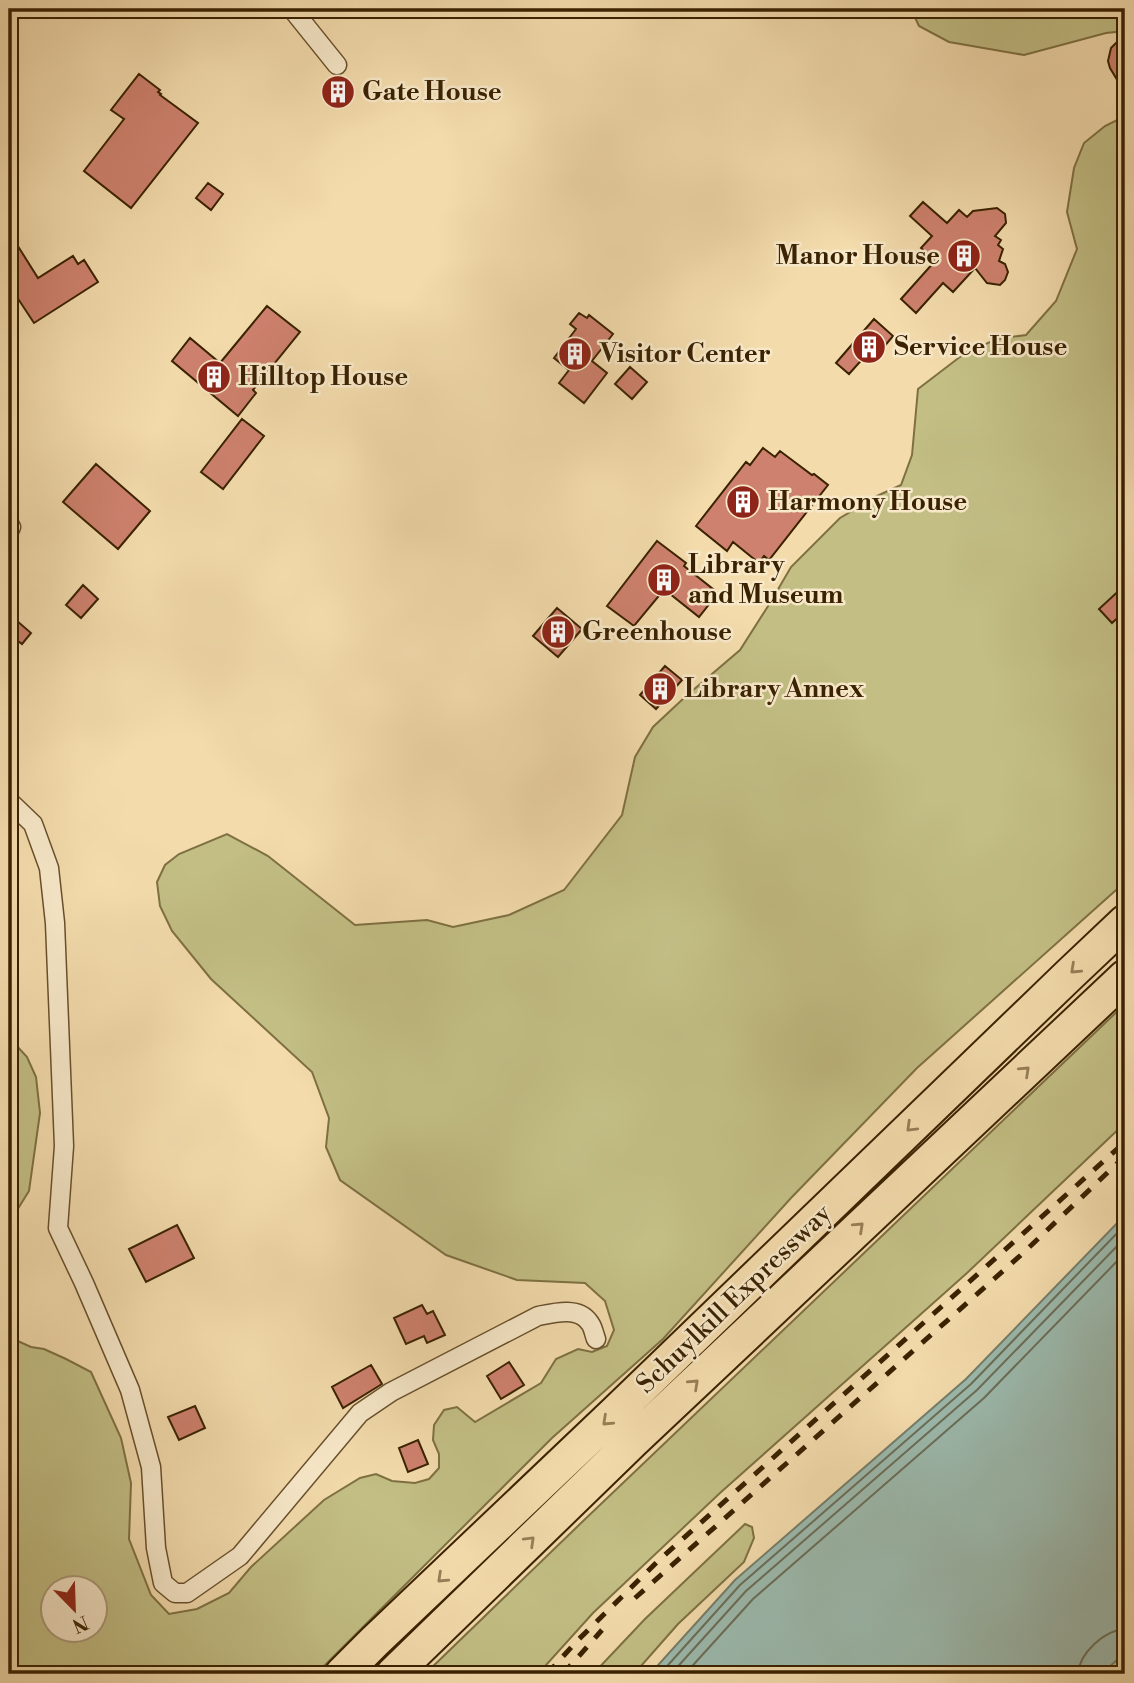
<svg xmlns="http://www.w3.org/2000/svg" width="1134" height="1683" viewBox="0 0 1134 1683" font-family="'Libre Bodoni',serif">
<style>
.green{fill:#c2be84;stroke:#7e7042;stroke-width:2;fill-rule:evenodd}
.water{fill:#9cbaae;stroke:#757d69;stroke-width:2}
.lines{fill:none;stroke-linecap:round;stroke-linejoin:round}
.shore{stroke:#6b6e58;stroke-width:2}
.building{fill:#ce816e;stroke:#3a2201;stroke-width:2}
.street-casing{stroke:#68502c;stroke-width:21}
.highway-casing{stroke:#3a2201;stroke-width:37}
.street{stroke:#f7e8c9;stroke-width:18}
.highway{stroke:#f3dbac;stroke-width:33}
.rail{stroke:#3a2201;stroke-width:5;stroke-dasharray:12 12;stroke-linecap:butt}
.oneway{stroke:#967e56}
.labels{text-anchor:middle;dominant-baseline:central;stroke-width:5;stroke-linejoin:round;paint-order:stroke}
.poi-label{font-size:26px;font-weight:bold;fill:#3a2201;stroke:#f7e8c9;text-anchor:start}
.street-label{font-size:26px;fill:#3a2201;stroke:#f7e8c9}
</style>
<rect width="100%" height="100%" fill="#f3dbac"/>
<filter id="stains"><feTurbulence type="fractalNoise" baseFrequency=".00286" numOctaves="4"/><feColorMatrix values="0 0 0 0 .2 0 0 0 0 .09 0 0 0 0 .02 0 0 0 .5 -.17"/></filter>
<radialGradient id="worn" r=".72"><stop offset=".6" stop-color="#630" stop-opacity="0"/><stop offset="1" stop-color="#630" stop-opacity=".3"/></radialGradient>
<path class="green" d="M 911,9 L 1125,9 L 1125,31 L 1106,33 L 1024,55 L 949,42 L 919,26 Z
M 1125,116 L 1125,882 L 917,1068 L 791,1198 L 663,1339 L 552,1438 L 316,1674 L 9,1674 L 9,1337 L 31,1347 L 44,1349 L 66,1359 L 91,1372 L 121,1438 L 131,1483 L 129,1539 L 151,1595 L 169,1614 L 197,1609 L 229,1593 L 251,1567 L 324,1500 L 360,1478 L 376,1474 L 392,1481 L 415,1483 L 429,1479 L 439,1468 L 439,1454 L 433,1440 L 434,1425 L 444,1410 L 457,1407 L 475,1422 L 541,1383 L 556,1359 L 578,1349 L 592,1352 L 607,1346 L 614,1330 L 605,1301 L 585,1283 L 517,1280 L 446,1255 L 340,1180 L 326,1147 L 329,1118 L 312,1072 L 211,979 L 172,931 L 160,906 L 157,882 L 165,865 L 179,854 L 227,834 L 268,856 L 355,925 L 427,920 L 453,927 L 509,915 L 564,890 L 622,815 L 635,757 L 653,727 L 685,697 L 740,650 L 770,603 L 791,567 L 840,518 L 877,496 L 901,485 L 912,455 L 918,389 L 965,353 L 997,339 L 1026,335 L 1056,301 L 1077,249 L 1067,212 L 1074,168 L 1084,143 L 1105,126 ZM 52,1588 L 94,1588 L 94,1630 L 52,1630 Z
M 1125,1004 L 1125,1123 L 967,1273 L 720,1493 L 593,1613 L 538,1674 L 425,1674 L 580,1524 Z
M 11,1044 L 17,1046 L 27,1057 L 36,1077 L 40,1113 L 29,1191 L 9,1223 L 9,1045 Z
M 745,1524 L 752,1527 L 754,1538 L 744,1562 L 678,1624 L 634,1674 L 593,1674 L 645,1619 Z
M 1125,1654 L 1125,1674 L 1098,1674 Z"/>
<path class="water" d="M 1125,1215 L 1125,1653 L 1101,1674 L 650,1674 L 735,1580 L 966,1379 Z"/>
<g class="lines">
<path class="shore" d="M 660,1674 L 740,1585 L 971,1384 L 1125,1225
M 671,1674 L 746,1591 L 977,1390 L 1125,1238
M 685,1674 L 753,1599 L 984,1398 L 1125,1253
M 1078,1674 C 1079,1653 1105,1630 1125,1629"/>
</g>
<path class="building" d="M 1125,34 L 1125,93 L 1110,68 L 1108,61 L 1111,48 Z
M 139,74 L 160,90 L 158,92 L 161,94 L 160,95 L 198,123 L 131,208 L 84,171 L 124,119 L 111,110 Z
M 208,183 L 223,194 L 211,210 L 196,198 Z
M 923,202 L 947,223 L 959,210 L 967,217 L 973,211 L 997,208 L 1005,214 L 1006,223 L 995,236 L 1001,240 L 998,245 L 1003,249 L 999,261 L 1005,264 L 1008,272 L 1005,280 L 1000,285 L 987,283 L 975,268 L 953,292 L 943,283 L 916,313 L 901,299 L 935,261 L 921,248 L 932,236 L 910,216 Z
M 9,232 L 38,278 L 73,256 L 78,264 L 84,260 L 98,282 L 34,323 L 9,285 Z
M 267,306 L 300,332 L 253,390 L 256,393 L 238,416 L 172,361 L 190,338 L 220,363 Z
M 579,313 L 587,318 L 589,315 L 613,334 L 592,361 L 607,373 L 584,403 L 559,383 L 569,370 L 554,358 L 576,329 L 570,324 Z
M 874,319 L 893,336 L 873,360 L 866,355 L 849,374 L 836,363 Z
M 630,367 L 647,382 L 632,399 L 615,384 Z
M 242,419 L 264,436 L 223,489 L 201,472 Z
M 763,448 L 775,457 L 780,451 L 812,475 L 814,474 L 828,485 L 769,560 L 764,556 L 759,563 L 733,542 L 727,551 L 696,526 L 746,462 L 750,465 Z
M 96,464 L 150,511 L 118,549 L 63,502 Z
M 657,541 L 686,563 L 684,566 L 718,593 L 699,617 L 665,590 L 663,593 L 662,592 L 634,626 L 607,606 Z
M 83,585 L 98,599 L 81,618 L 66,605 Z
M 1125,585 L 1125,611 L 1112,623 L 1099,609 Z
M 557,608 L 582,629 L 558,657 L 533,636 Z
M 9,614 L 31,633 L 22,644 L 9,634 Z
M 665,666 L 682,680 L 656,709 L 640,695 Z
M 177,1225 L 194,1258 L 146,1282 L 129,1249 Z
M 422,1305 L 427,1314 L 433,1311 L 445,1335 L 427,1343 L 424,1336 L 406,1344 L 394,1318 Z
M 509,1362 L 524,1385 L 501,1399 L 487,1376 Z
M 371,1365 L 382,1384 L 343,1408 L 332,1387 Z
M 195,1406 L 205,1428 L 179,1440 L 168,1417 Z
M 418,1440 L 428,1464 L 408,1472 L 399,1448 Z"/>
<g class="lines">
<g class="street-casing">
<path id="street" d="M 292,9 L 337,65
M 9,531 L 11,527
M 9,801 L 33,824 L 49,868 L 55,923 L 64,1146 L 58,1228 L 84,1283 L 130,1390 L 151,1467 L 156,1548 L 163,1583 L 175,1593 L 187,1593 L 240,1556 L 360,1413 L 391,1392 L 538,1316 C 553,1313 578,1306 589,1322 C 593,1326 594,1334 596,1339"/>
</g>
<g class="highway-casing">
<path id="highway" d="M 342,1674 L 374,1642 L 616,1412 L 1069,975 L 1125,922
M 393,1674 L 633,1441 L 1125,977"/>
</g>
<use href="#street" class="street"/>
<use href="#highway" class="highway"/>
<path class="rail" d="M 635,1598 L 1021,1255 L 1125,1156
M 547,1674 L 577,1641 L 657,1562 L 1125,1142
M 563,1674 L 602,1630"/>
</g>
<defs><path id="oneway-chevron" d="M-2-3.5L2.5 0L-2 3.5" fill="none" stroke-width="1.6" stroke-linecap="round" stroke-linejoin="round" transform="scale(1.75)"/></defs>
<g class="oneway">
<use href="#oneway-chevron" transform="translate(1075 969) rotate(137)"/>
<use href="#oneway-chevron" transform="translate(1025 1071) rotate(-43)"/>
<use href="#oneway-chevron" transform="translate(911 1127) rotate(136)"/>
<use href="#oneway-chevron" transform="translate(859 1227) rotate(-43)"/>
<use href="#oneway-chevron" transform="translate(694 1384) rotate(-43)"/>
<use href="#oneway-chevron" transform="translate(607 1421) rotate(137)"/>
<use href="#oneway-chevron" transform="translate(530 1541) rotate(-44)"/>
<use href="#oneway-chevron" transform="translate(442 1578) rotate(137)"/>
</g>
<defs>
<g id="building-disc" transform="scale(1.75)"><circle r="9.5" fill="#8f2418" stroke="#f7e8c9"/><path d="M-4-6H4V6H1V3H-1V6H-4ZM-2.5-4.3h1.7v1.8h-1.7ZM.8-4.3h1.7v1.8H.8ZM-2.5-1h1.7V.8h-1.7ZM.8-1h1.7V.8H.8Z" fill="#fff"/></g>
</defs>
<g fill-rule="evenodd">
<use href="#building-disc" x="338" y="92"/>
<use href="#building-disc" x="964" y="256"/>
<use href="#building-disc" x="869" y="347"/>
<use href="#building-disc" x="575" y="354"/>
<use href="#building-disc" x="214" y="377"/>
<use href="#building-disc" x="743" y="502"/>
<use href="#building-disc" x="664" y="580"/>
<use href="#building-disc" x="558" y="632"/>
<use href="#building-disc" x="660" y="689"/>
</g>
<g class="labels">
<g class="poi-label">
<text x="362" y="92">Gate House</text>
<text x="940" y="256" text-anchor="end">Manor House</text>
<text x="894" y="347">Service House</text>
<text x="600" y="354">Visitor Center</text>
<text x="238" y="377">Hilltop House</text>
<text x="768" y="502">Harmony House</text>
<text x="688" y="565">Library<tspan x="688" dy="30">and Museum</tspan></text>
<text x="582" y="632">Greenhouse</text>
<text x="684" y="689">Library Annex</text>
</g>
<g class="street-label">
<text transform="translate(734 1299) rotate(-44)">Schuylkill Expressway</text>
</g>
</g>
<rect width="1134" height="1683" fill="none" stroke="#f3dbac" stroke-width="35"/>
<rect x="10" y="10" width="1113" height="1662" fill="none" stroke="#3a2201" stroke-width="3.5"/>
<rect x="18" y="18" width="1099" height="1648" fill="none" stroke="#3a2201" stroke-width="2"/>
<g transform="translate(74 1609) rotate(157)"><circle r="33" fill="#f7e8c9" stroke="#ab9979" stroke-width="2"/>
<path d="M0-5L12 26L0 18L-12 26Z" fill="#8f2418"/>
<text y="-10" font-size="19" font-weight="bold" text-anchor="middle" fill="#3a2201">N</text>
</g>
<rect width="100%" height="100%" filter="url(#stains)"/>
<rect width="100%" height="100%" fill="url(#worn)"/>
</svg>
